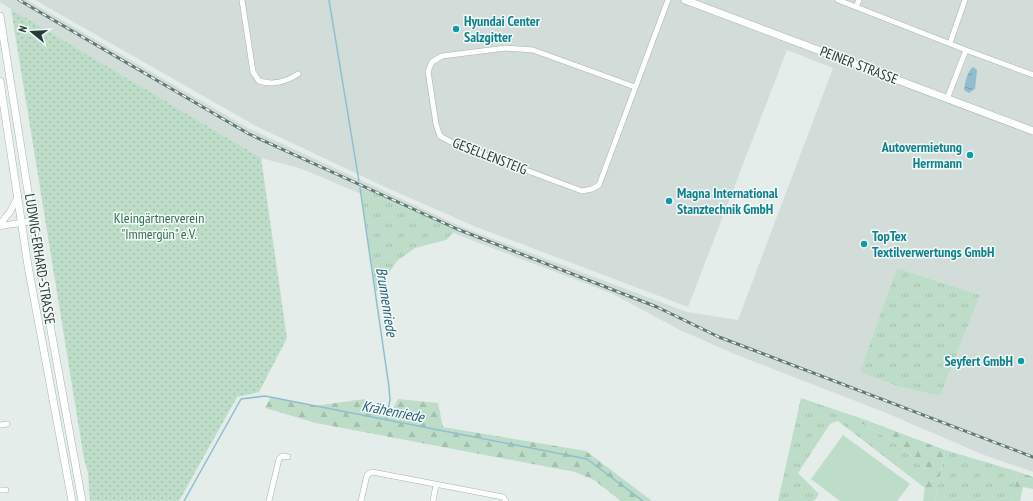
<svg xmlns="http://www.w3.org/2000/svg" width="1033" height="501" viewBox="0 0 1033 501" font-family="'PT Sans Narrow',sans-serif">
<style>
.built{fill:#d2dcd9;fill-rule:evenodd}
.grass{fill:url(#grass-tufts)}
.forest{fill:url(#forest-firs)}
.park{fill:#beddc9}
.garden{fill:url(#garden-dots)}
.water{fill:url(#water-ripples)}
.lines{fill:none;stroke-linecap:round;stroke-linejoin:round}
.stream{stroke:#8fbfcf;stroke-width:1.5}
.minor-casing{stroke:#a7b5b1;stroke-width:6}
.tertiary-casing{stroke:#a7b5b1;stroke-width:7}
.secondary-casing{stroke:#a3b8b2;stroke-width:8}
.minor{stroke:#fff;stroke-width:5}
.tertiary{stroke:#fff;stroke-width:6}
.secondary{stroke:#fff;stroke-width:7}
.rail-casing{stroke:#5f7974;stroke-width:3}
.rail{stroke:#f4f9f7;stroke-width:1.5;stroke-dasharray:4.5;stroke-linecap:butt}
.culture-dot{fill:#0f9aa8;stroke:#f4f9f7;stroke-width:1.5}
.labels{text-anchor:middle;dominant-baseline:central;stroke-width:3;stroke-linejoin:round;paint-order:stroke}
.culture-label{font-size:14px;font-weight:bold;fill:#0d838f;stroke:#f4f9f7;text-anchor:start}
.street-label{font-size:14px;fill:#243d39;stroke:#f4f9f7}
.park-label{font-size:14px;fill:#307250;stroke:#f4f9f7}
.water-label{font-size:15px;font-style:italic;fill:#216177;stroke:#f4f9f7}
</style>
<defs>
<pattern id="grass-tufts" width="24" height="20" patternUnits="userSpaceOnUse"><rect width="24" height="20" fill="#beddc9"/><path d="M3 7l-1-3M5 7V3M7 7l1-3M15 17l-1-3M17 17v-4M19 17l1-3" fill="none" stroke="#a3bfad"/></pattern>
<pattern id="forest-firs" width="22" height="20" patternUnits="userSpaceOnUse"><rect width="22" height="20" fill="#beddc9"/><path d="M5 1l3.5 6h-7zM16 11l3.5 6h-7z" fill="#a3bfad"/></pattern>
<pattern id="garden-dots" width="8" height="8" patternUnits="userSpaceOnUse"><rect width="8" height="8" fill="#beddc9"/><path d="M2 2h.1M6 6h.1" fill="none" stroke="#a3bfad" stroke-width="1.8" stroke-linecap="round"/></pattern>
<pattern id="water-ripples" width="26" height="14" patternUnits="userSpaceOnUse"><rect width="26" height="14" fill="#8fbfcf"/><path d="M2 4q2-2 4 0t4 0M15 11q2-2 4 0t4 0" fill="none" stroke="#759ca9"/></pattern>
</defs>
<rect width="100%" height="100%" fill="#e4edea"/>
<path class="built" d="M 0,0 L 27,0 L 248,128 L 462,227 L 687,312 L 738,320 L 833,68 L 787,50 L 688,307 L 474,226 L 383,186 L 256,126 L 35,0 L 1033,0 L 1033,472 L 984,455 L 884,412 L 737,355 L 680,330 L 613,294 L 461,236 L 302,169 L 261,158 L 11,9 L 0,2 ZM 897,268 L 980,295 L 940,396 L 900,387 L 861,372 Z"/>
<path class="grass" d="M 360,188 L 378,193 L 457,229 L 446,240 L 415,248 L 397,261 L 376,292 Z
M 897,268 L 980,295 L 940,396 L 900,387 L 860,372 Z
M 801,398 L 863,419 L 861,423 L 898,444 L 927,471 L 925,488 L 838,421 L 830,424 L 798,473 L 819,494 L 814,501 L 778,501 Z
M 945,450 L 1019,472 L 1011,501 L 935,501 Z"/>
<path class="forest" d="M 271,397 L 314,406 L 365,399 L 364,412 L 389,417 L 398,399 L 438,403 L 443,427 L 586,451 L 652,501 L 621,501 L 594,480 L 575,472 L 316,423 L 265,408 Z
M 863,419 L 945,450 L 935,501 L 923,501 L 927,471 L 898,444 L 861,423 Z
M 1019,472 L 1033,477 L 1033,489 L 1023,487 L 1020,501 L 1011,501 Z"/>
<path class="park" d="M 843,435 L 910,484 L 897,501 L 840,501 L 811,479 Z"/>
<path class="garden" d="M 11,9 L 261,158 L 287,338 L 259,392 L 237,397 L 179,501 L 90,501 L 88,473 L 84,459 Z"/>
<path class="water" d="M 973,67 L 977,70 L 975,89 L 969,93 L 964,90 C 965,82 967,72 973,67 Z"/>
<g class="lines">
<path class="stream" d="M 329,0 L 359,181
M 360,188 L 389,387 L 390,400 L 386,419
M 184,501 L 241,399 L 265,396 L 587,459 L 643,501"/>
<g class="minor-casing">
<path id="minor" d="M 242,0 L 253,72 L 259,81 C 272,85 286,82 298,74
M 838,0 L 966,50
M 856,7 L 859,0
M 950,43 L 965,0
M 635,87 L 533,50 L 506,48 L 442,56 L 432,62 L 428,71 L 436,124 L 440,136 L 451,142 L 582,191 L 592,189 L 599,185 L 668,0
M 947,99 L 966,50 L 1033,75
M 0,425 L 7,424
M 0,490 L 6,490
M 269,501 L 279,459 L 282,456 L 288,457
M 361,501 L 367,475 L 372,472 L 503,497 L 506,501
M 433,501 L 436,485"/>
</g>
<g class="tertiary-casing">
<path id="tertiary" d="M 0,224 L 10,212 L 18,196
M 0,226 L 33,221"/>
</g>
<g class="secondary-casing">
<path id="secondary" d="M 685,0 L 1033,131
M 0,16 L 44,292 L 82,501
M 0,81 L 28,266 L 72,501"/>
</g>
<use href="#minor" class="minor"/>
<use href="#tertiary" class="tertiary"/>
<use href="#secondary" class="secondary"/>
<g class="rail-casing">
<path id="rail" d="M 19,0 L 249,134 L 457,229 L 657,307 L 719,337 L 1033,457"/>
</g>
<use href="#rail" class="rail"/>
</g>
<g class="culture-dot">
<circle cx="456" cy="29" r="4"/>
<circle cx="970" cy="155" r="4"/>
<circle cx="669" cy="201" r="4"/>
<circle cx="864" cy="244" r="4"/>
<circle cx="1021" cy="361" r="4"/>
</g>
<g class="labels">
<g class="culture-label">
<text x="464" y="21">Hyundai Center<tspan x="464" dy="16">Salzgitter</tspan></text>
<text x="962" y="147" text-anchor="end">Autovermietung<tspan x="962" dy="16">Herrmann</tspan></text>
<text x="677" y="193">Magna International<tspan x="677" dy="16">Stanztechnik GmbH</tspan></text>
<text x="872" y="236">TopTex<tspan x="872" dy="16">Textilverwertungs GmbH</tspan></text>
<text x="1013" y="361" text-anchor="end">Seyfert GmbH</text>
</g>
<g class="street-label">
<text transform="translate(859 65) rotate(21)">PEINER STRASSE</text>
<text transform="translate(490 156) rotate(21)">GESELLENSTEIG</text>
<text transform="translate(40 259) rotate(81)">LUDWIG-ERHARD-STRASSE</text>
</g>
<g class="park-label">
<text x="159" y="218">Kleingärtnerverein<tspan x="159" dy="16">"Immergün" e.V.</tspan></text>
</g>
<g class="water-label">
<text transform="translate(387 302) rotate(81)">Brunnenriede</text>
<text transform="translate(393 411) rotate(11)">Krähenriede</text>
</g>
</g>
<g transform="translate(32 32) rotate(288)" stroke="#f4f9f7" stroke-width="3" paint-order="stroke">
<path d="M0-3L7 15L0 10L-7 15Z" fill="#243d39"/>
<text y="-6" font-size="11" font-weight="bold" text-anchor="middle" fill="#243d39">N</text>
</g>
</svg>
